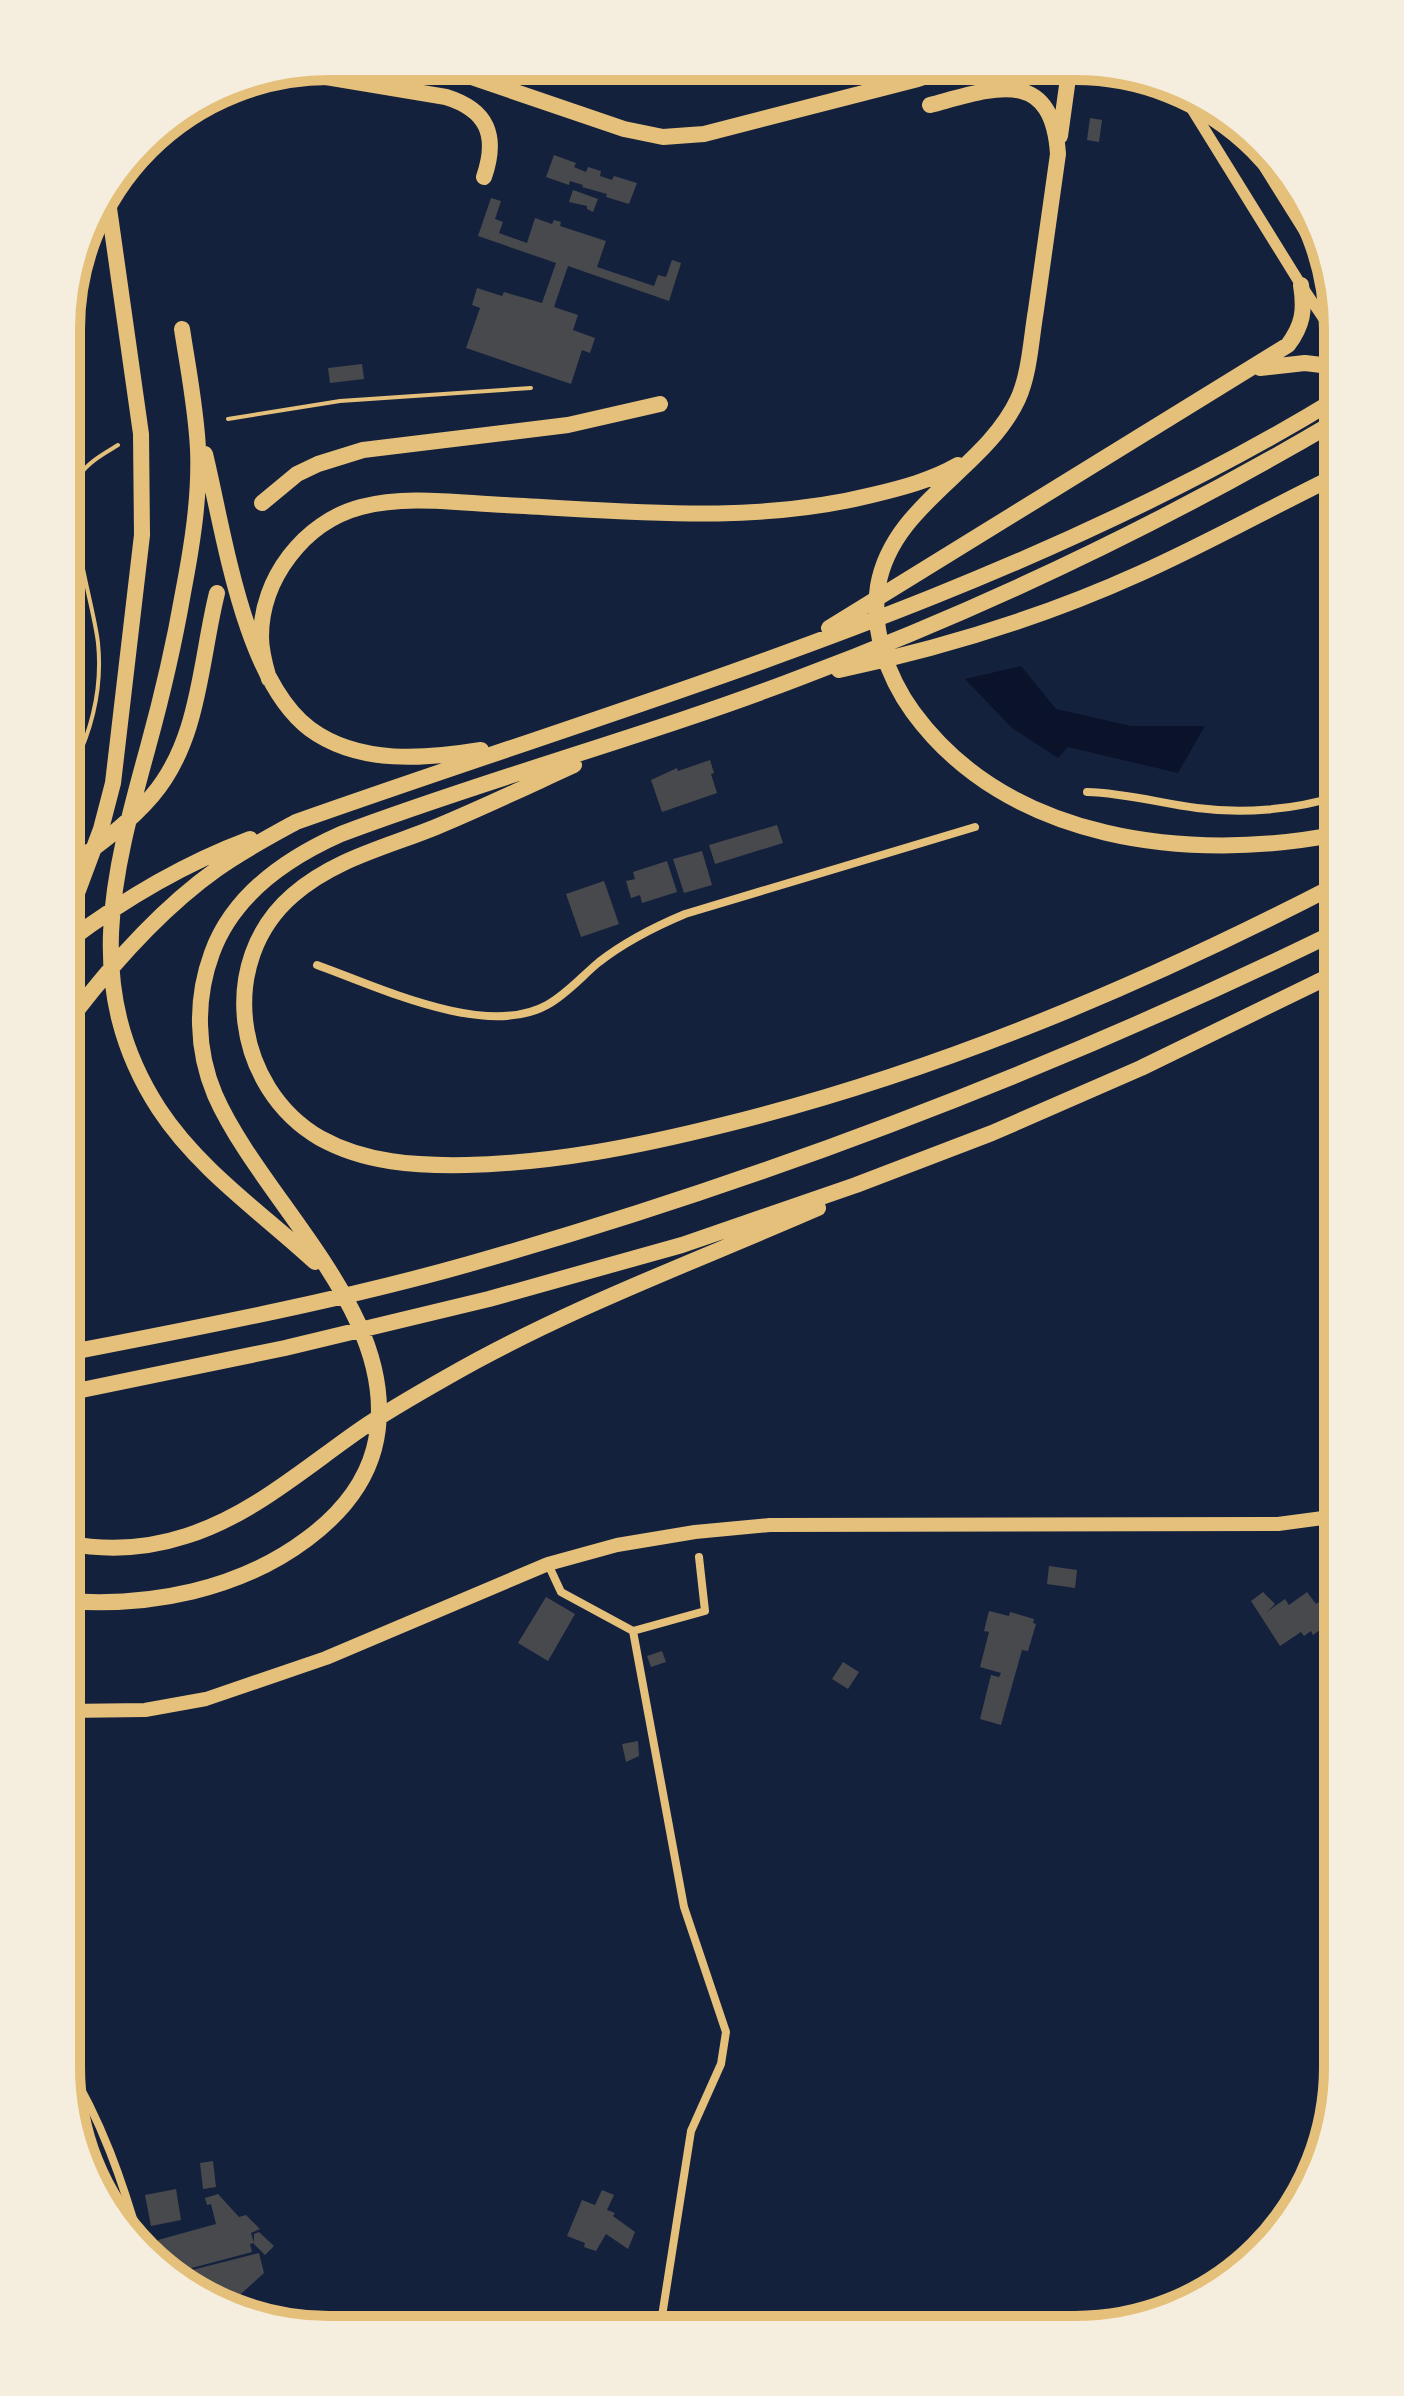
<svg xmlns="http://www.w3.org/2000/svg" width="1404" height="2396" font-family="Signika,sans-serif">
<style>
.water{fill:#0b132b}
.building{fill:#48494c}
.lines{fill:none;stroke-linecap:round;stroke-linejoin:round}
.service{stroke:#e5c07b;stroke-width:4}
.minor{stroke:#e5c07b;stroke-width:8}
.tertiary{stroke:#e5c07b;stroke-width:11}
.trunk{stroke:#e5c07b;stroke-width:14}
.motorway{stroke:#e5c07b;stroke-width:16}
.rim{fill:none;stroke:#e5c07b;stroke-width:10}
</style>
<rect width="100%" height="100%" fill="#14213d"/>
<path class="water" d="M1021,666l35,43 75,17h74l-27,47 -110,-26 -10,11 -46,-30 -47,-49z"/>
<path class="building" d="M1090,118l12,2 -3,22 -12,-2z
M554,155l22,8 -2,4 12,5 2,-5 13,4 -1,5 12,4 2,-4 23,7 -8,21 -23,-7 1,-3 -25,-7 1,-2 -13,-4 -1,4 -23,-8z
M573,190l25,9 -5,13 -6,-3v-3l-18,-4z
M491,198l10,3 -6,18 8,3 -4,11 28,10 8,-25 17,6 2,-4 7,2 -1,4 46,15 -9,26 57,19 4,-11 8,2 6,-17 9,3 -12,38 -101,-35 -14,41 24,8 -5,15 22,8 -5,15 -8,-3 -11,34 -105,-36 14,-40 -8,-3 5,-17 25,8 2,-4 38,11 14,-40 -78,-27z
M362,364l2,15 -34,4 -2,-15z
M710,760l4,13 -3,1 6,19 -55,19 -11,-32 26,-12 1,3z
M777,825l6,18 -68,21 -6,-19z
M702,851l10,34 -28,8 -11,-34z
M667,861l10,31 -35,11 -2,-8 -9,3 -5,-17 9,-2 -2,-7z
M604,881l15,43 -38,13 -15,-43z
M1338,1213v38l-4,2 -15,-31z
M1049,1566l28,4 -2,18 -28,-4z
M1263,1592l12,12 -8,8 18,-13 4,6 18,-13 9,12 12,-8 10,14v7l-25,18 -2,-4 -7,5 -3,-4 -21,14 -29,-45z
M546,1597l29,17 -27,47 -30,-18z
M989,1611l20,5 1,-4 24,7 -1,4 3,1 -8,27 -6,-1 -21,75 -21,-6 11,-44 8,2 2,-4 -21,-6 9,-35 -5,-1z
M662,1651l4,11 -15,5 -4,-11z
M843,1662l16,10 -11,17 -16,-10z
M638,1741l1,15 -13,6 -4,-18z
M213,2161l3,26 -13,2 -3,-26z
M176,2189l5,31 -30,6 -6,-31z
M602,2190l12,5 -7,15 8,3 -2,3 22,16 -7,17 -22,-15 -10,17 -12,-4 1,-4 -18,-7 15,-36 13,5z
M218,2194l21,23 7,-2 14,14 -9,4 3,10 -4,1 2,8 -79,21 -3,-9 -5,1 -7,-25 58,-16 -5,-20 -4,1 -2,-7z
M259,2232l15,14 -9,9 -11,-11v-10z
M259,2253l5,20 -32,29 -46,-19 -2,-11z"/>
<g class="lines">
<path class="service" d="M228,419l112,-18 191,-13
M68,777c23,-42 35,-85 30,-134 -4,-39 -37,-136 -18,-168 8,-13 25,-22 38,-30"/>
<path class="minor" d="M68,792l7,4
M1087,792c38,1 73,11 110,16 46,6 97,2 141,-12
M317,965c61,22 169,74 230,40 20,-11 35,-29 52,-43 27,-21 55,-35 86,-48l290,-87
M548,1564l13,28 72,39 72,-20 -6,-54
M633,1631l51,276 42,125 -5,32 -30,67 -31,198
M66,2063c35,56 57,119 75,183"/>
<path class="tertiary" d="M1187,101l114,184 37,55
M1260,160l68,109"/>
<path class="trunk" d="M1239,126l34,42
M66,1711l79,-1 61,-11 120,-41 222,-94 69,-19 78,-13 75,-7 508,-1 60,-8"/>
<path class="motorway" d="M442,67l182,62 39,8 41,-3 214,-55 27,-9
M296,72l150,25c42,13 52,39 38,80
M1001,86l18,-5 21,-11
M930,105c61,-16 122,-41 128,49 -7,52 -15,104 -22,156 -5,29 -6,62 -18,89 -33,71 -126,105 -140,187 -7,44 9,90 35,126 95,130 277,151 425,122
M1060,136l9,-65
M182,329c6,39 14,79 16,120 2,48 -6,97 -15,144 -9,52 -21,103 -35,154 -35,127 -67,242 11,362 40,61 103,104 156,153
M1260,368l45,-5 33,4
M205,454c19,78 39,226 105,275 49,36 116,30 171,21
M262,503l35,-29 21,-10 45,-14 205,-25 92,-21
M829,628l459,-283c15,-20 17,-35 13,-60
M839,670c104,-22 205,-53 302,-97 67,-30 131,-66 197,-98
M269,679c-4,-14 -8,-27 -8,-42 0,-58 43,-115 100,-130 46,-12 97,-4 144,-2 123,6 247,20 367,-10 30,-7 60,-15 86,-30
M574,765c-46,21 -92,43 -138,62 -49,20 -102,32 -143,68 -77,66 -59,193 27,243 45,25 96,28 147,27 87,-2 172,-19 256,-40 215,-53 418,-139 615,-241
M67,868c30,-22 61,-44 85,-72 48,-56 48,-135 65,-203
M67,920l34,-91 12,-46 29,-248 -1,-101 -34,-240
M67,942c57,-43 116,-78 183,-103
M67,1023c41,-54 95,-115 150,-154 25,-18 52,-32 79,-47 353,-125 720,-227 1042,-424
M67,1353c134,-26 271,-52 402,-89 299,-85 590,-197 869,-333
M67,1393l218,-45 204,-49 193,-54 174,-60 136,-52 149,-65 197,-96
M67,1543c40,8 79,6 119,-7 65,-20 120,-69 175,-107 28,-19 58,-36 88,-53 117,-67 245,-114 369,-168
M67,1601c83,6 172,-11 240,-62 31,-23 57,-53 67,-90 34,-129 -111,-245 -159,-354 -19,-45 -20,-96 -3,-142 21,-58 75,-95 129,-119 151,-57 307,-98 458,-156 186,-70 368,-157 539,-258"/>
</g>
<path d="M0 0H1404V2396H0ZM329 80H1075A249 249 0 0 1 1324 329V2067A249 249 0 0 1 1075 2316H329A249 249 0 0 1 80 2067V329A249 249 0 0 1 329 80Z" fill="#f5edde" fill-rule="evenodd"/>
<path class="rim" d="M329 80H1075A249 249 0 0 1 1324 329V2067A249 249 0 0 1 1075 2316H329A249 249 0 0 1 80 2067V329A249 249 0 0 1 329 80Z"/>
</svg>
